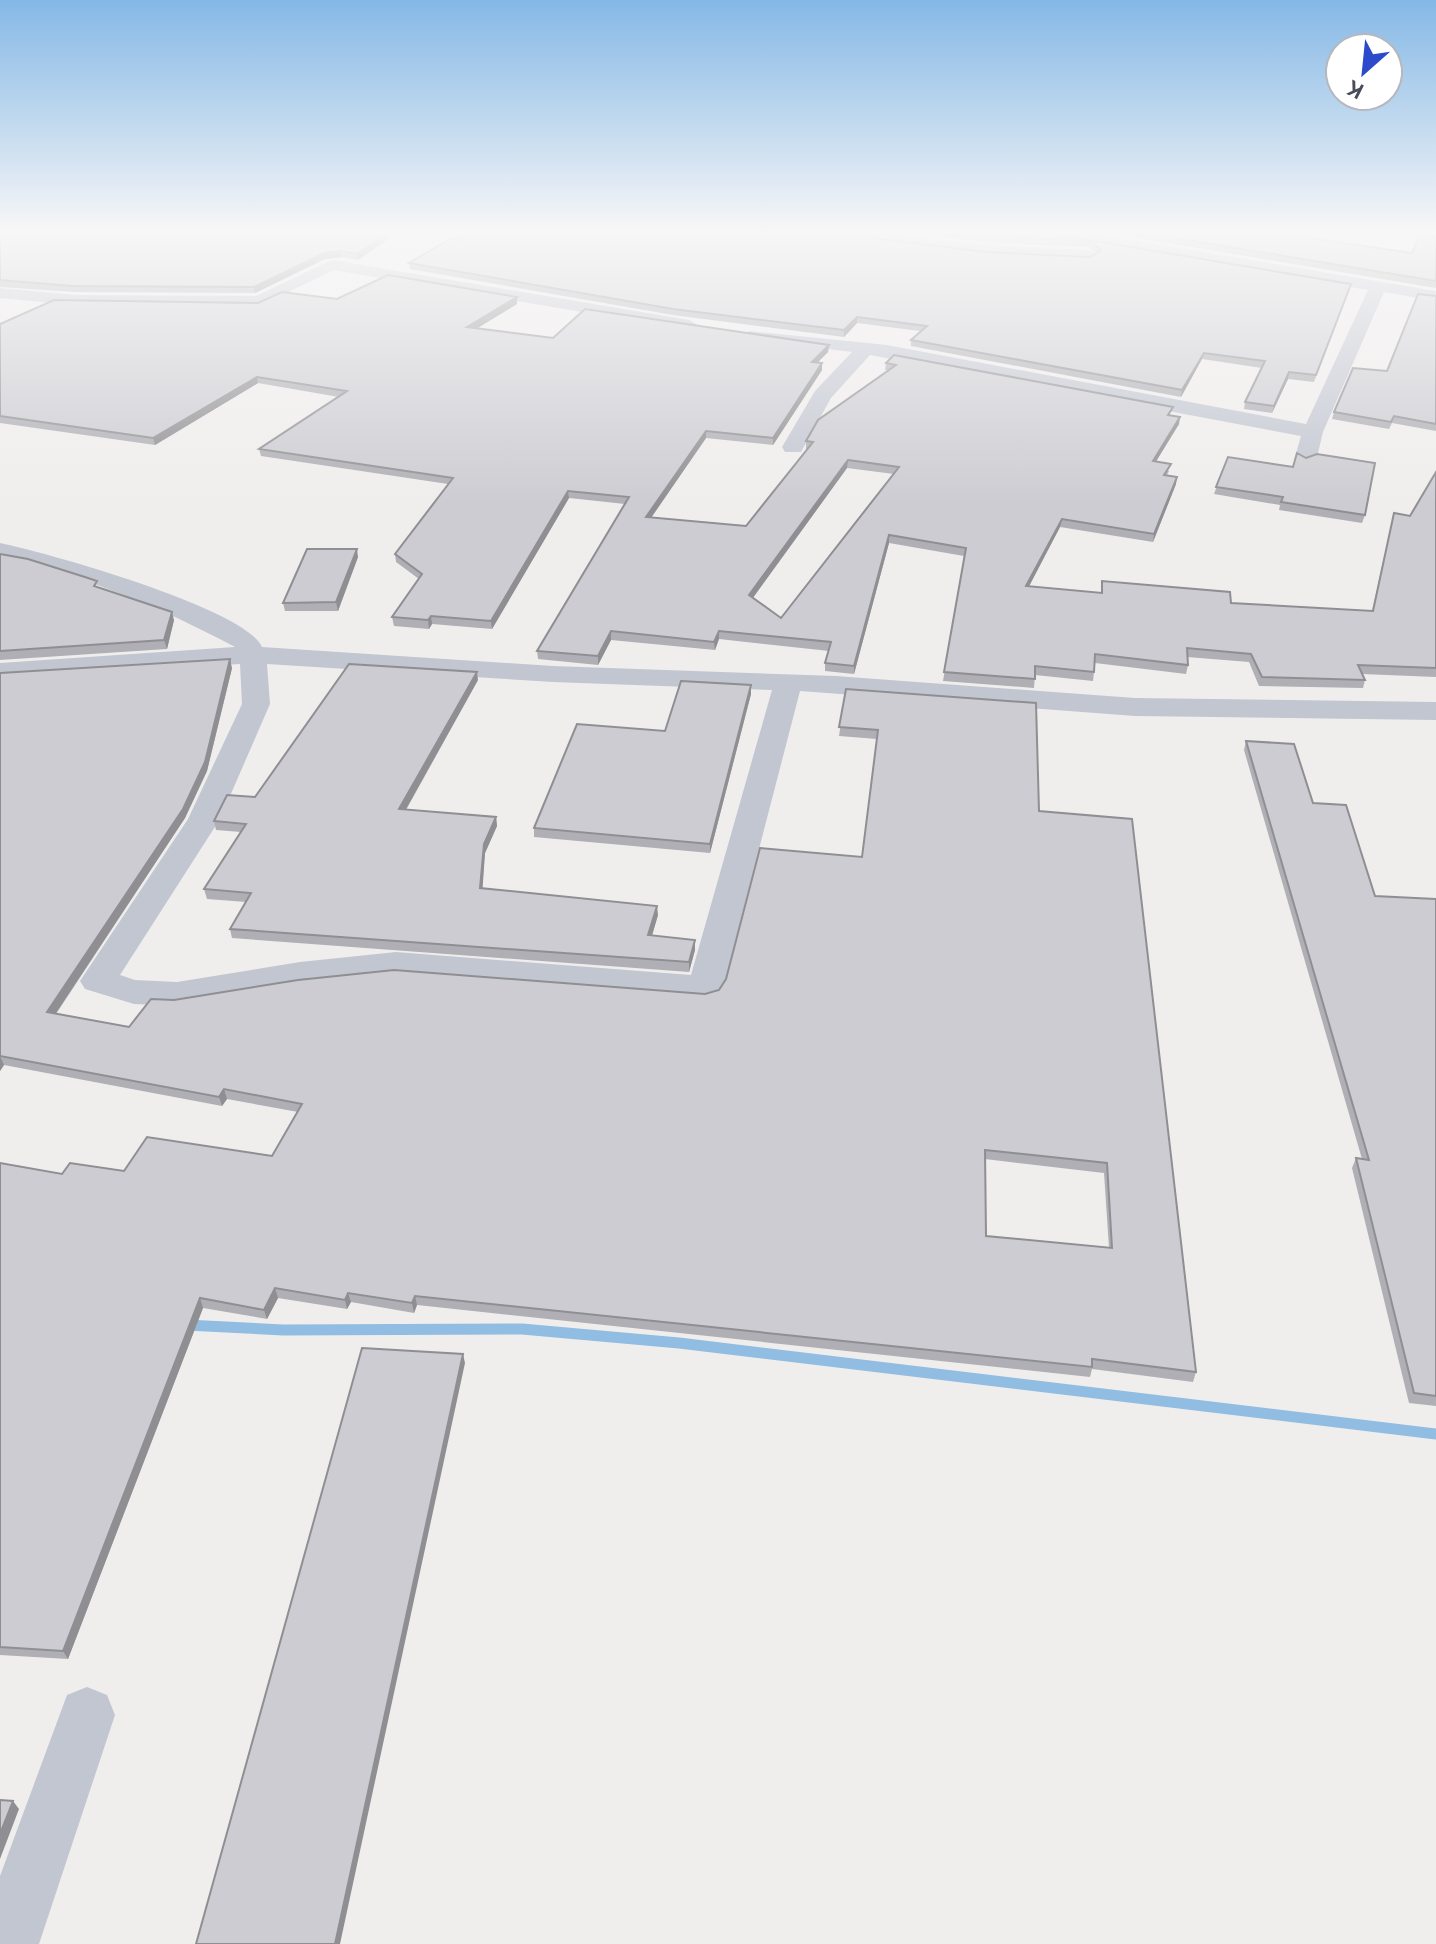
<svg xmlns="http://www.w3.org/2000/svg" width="1436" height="1944" font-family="Overpass,sans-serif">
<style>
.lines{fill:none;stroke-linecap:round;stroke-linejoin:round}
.stream{stroke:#91bde2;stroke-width:11}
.minor{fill:#c2c6d1;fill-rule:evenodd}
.wall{fill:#afafb5;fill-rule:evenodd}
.shaded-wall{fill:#8f8f93}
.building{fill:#ccccd2;stroke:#8f8f93;stroke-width:2;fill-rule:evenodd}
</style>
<rect width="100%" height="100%" fill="#f0eeed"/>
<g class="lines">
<path class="stream" d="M186,1325l97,5 239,-1 157,14 757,91"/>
<path class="minor" d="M457,233h20l-19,11 -8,-5z
M839,233h48l99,12 103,5 8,5 -8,5 -103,-5 -139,-17z
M1051,233h38l347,58v10l-52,-9 -61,140 -6,25 -11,6 -11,-6 6,-21 -431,-81 -39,43 -30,54h-16l-3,-5 33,-56 37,-39 -97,-12 -6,-1 -3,-4 3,-4 138,14 419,79 62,-134 -309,-52z
M332,260l357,60 9,5 -9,5 -355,-60 -75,36 -184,-1 -75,-7v-10l75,7 181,1z
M0,543c45,9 247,66 262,104l291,19 283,10 299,22 301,4v18l-301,-4 -335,-25 -77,297 -5,9 -13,3 -309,-24 -96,10 -123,20 -43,-2 -49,-15 -5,-8 108,-162 54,-115 -2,-40 -240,15v-16l235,-16c-75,-40 -152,-72 -235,-90zM267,664l286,18 219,8 -81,285 -295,-23 -96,10 -123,20 -42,-2 -15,-5 100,-156 50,-115z
M87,1687l20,8 8,20 -76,229h-39v-68l67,-181z"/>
</g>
<path class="wall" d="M0,233h397l-39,27 -16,-3 -17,2 -70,34 -180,-1 -75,-5z
M914,233h142l3,2 292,49 -37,98 -26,-3 -16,34 -28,-4 1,-7 17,-34 -60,-9 -21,38 -270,-51v-6l9,-9 -63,-8 -13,14 -171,-22 -263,-46 -1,-6 50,-22 388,-6 139,17 104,5 6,-4 -7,-6 -103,-5z
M1109,233h207l-8,5 104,15 24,-16v51z
M1436,296v135l-44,-8 -3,6 -57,-10 2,-7 53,-41z
M517,297v7l-40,24 76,10 276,7 -1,7 -10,10 4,8 -49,75 -67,-7 -55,80 95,8 61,-77h-1v-8l83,-71h-4l1,-7 285,52 8,9 -23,37 13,10 -2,4 9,9 -23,58 -93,-15 -31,59 72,7 1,-12 129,22 141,8 22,-98 16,3 26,-44v205l-74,-3 3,6 -2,8 -104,-2 -10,-24 -62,-5 1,8 -2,9 -91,-11 -2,18 -58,-6 -1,13 -91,-7 21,-125 -75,-13 -35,131 -29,-3v-8l4,-12 -110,-12 -4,11 -104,-10 -13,25 -60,-6 -1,-8 88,-147 -56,-6 -77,131 -60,-5 -3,5 -35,-3 -2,-9 27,-38 -23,-17 -1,-8 53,-70 -187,-28 -2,-7 80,-52 -81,-14 -103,62 -155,-22v-99l258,-21 79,-4zM847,468l47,6 -113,144 -28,-20z
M1228,457l137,58 -3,8 -83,-13 1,-5 -66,-11z
M0,554l99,34 75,32 -7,29 -167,11z
M358,557l-20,54h-53l-2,-8z
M232,668l-25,103 -22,47 -129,196 73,13 45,-27 531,-6 14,-4 143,-133 15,-118 -38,-3 7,-47 193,122 157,561 -3,10 -101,-13 -2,8 -673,-72 -3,8 -63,-11 -4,7 -69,-11 -11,21 -64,-11 -135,351 -68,-4v-492l62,11 62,-3 148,-15 26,-44 -71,-13 -5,7 -218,-41 -4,6v-398zM985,1159l119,14 5,75 -123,-12z
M478,680l-72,130 90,7 1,9 -12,27 -3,35 176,27 -6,21 43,14 -6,22 -457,-34 -2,-9 16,-27 -39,-3 -3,-10 37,-57 -25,-2 -2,-9 41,-24z
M751,685v9l-41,159 -176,-16v-9l131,-97z
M1246,741l67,62 62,93 61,3v507l-27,-3 -57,-235 4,-10 6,1 -118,-409z"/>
<path class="shaded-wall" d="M388,233h9l-39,27 -1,-6z
M1308,233h8l-16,10 1,-6z
M341,251l1,6 -17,2 -70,34 -1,-6 70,-34z
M517,297v7l-49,30 -1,-7z
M857,317v6l-13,14v-7z
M829,345l-1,7 -17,17 1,-7z
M1204,353l-2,6 -21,38 1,-7z
M822,363v7l-49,75v-7z
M1289,372l-1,7 -16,34 2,-7z
M257,377l1,6 -103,62 -2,-7z
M1180,417l-1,7 -27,44 1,-7z
M706,431v7l-60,87v-8z
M848,460l-1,8 -98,135v-8z
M1177,477l-1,7 -23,58 1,-8z
M568,491l1,7 -77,131 -1,-8z
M1062,519l-2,8 -35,67 1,-8z
M889,535v8l-35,131v-8z
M357,549l1,8 -20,54 -2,-9z
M172,612l2,8 -7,29 -3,-9z
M431,616l1,8 -3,5 -1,-9z
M611,631v9l-13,25v-9z
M719,631v8l-4,11 -1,-8z
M230,659l2,9 -25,103 -22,47 -135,204 -3,-10z
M477,672l1,8 -77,138 -2,-9z
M751,685v9l-41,159v-9z
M496,817l1,9 -12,27 -3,44 -2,-9 4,-44z
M657,906l1,9 -9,30 -1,-10z
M695,940v10l-6,22v-10z
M0,1056l4,9 -4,6z
M224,1089l3,10 -5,7 -3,-9z
M275,1288l3,10 -11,21 -3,-9z
M348,1293l3,9 -4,7 -2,-9z
M415,1296l2,9 -3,8 -2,-10z
M200,1298l3,10 -135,351 -5,-8z
M463,1354l2,9 -125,581h-5z
M13,1801l6,8 -19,50v-25z"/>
<path class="building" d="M0,233h388l-31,21 -16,-3 -17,2 -70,34 -181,-1 -73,-6z
M472,233h372l3,2 139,17 104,5 11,-7 -11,-9 -103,-5 -24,-3h93l3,2 292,49 -35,91 -27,-3 -15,34 -29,-4 20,-41 -61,-8 -22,37 -271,-50 16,-14 -70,-9 -13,13 -171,-21 -264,-46 43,-25 7,3z
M1145,233h163l-7,4 111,16 8,-18 16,2v44z
M388,275l129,22 -50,30 86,11 32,-29 244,36 -17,17 10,1 -49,75 -67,-7 -60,86 100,9 67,-84 -7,-1 12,-21 78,-55 -10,-2 8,-8 279,52 -5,8 12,2 -27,44 18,3 -7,11 13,2 -23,57 -92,-15 -36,67 76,7v-12l128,11 1,11 142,8 21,-98 16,3 26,-44v196l-78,-3 7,15 -103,-3 -11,-23 -64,-6 1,17 -93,-11 -1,18 -59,-6v13l-91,-7 22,-124 -77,-13 -35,131 -29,-3 6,-21 -112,-11 -5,11 -103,-11 -13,25 -61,-5 92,-154 -61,-6 -77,130 -60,-5 -3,4 -36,-3 30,-43 -27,-20 58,-76 -194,-29 88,-58 -90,-14 -104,61 -153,-22v-92l54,-24 204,3 24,-11 55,7zM848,460l51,7 -118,151 -32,-23z
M1418,294l18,2v128l-42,-8 -3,6 -57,-10 19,-44 34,3z
M1297,453l9,5 11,-4 58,9 -10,52 -84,-13 2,-5 -67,-10 12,-30 65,10z
M307,549h50l-21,53 -53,1z
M0,554l28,5 60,19 9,3 -3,5 78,26 -8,28 -164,11z
M230,659l-25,103 -22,47 -136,203 82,15 22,-28 23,1 124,-20 96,-10 311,24 14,-4 7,-11 34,-131 102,9 16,-127 -39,-3 7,-38 190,14 3,108 93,8 64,553 -104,-13v8l-677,-71 -3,7 -64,-10 -3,7 -70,-12 -11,22 -64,-12 -137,353 -63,-4v-484l62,11 8,-11 54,8 23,-34 125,19 30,-52 -78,-15 -5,8 -219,-41v-383zM985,1150l122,13 5,85 -126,-12z
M349,664l128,8 -78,137 97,8 -12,27 -4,44 177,18 -9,29 47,5 -6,22 -459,-33 21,-36 -47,-4 42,-65 -32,-3 13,-26 28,2z
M681,681l70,4 -41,159 -176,-16 43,-104 88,7z
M1246,741l48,3 19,59 33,2 29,91 61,3v497l-22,-3 -58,-235 13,2z
M362,1348l101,6 -128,590h-139z
M0,1800l13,1 -13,33z"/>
<linearGradient id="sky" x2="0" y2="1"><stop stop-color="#85b8e6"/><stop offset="0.46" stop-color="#f8f7f7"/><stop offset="1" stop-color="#f8f7f7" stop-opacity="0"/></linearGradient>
<rect width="1436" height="505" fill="url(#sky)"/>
<g transform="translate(1364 72) rotate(207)"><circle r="38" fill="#ffffff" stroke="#b6b7bd" stroke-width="2"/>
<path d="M0-6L14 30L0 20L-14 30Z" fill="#2b4acc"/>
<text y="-12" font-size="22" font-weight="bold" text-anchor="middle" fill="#484c59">K</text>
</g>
</svg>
